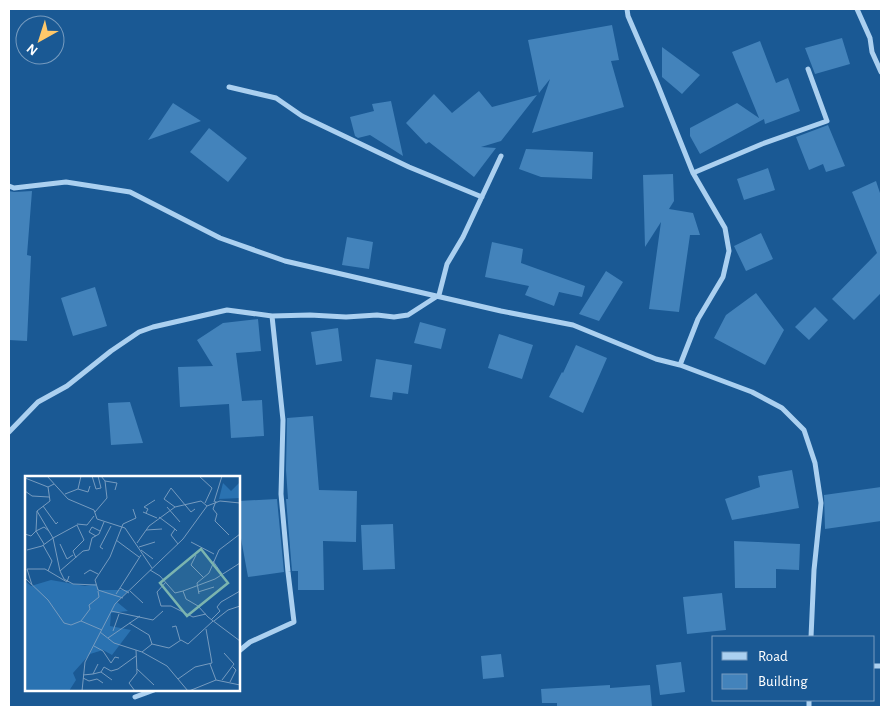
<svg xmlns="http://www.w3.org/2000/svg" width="890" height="716" font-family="'Alegreya Sans',sans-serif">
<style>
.building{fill:#4383bb}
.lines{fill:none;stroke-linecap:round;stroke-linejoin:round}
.street{stroke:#abd0f0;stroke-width:5}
.inset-road{fill:none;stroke:#769bbf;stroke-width:1}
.view{fill:#7bb4af;fill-opacity:0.15;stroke:#7bb4af;stroke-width:2.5}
.inset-edge{fill:none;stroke:#fff;stroke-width:2.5}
</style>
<rect width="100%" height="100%" fill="#1a5994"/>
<path class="building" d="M612,25l7,35 -8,1 13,46 -92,26 18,-54 -11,14 -11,-53z
M842,38l8,26 -35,10 -10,-26z
M760,41l16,42 12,-5 12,33 -35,13 -1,-5 -64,35 -10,-18v-8l47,-25 22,15 -27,-66z
M662,47l38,28 -18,19 -20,-17z
M479,91l13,16 45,-12 -36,46 -20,6 15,1 -22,29 -45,-35 -3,2 -20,-21 28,-29 18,19z
M391,101l12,55 -33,-21 -12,3 -3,-2 -5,-19 24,-6 -2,-7z
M173,103l28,18 -53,19z
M828,125l17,41 -19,6 -3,-8 -14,6 -13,-33z
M209,128l38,30 -19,24 -38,-30z
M526,149l67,3 -1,27 -51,-2 -22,-8z
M768,168l7,22 -31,10 -7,-21z
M673,174l1,27 -5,8 24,4 7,22h-10l-11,77 -30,-3 12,-87 -16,25 -1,-37 -1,-35z
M876,181l5,15v97l-27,27 -22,-21 45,-46 -25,-61z
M9,191l5,1 18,-1 -5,64 4,1 -4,85 -18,-1z
M761,233l12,26 -27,12 -12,-25z
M347,237l26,5 -4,27 -27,-4z
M492,242l31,7 -2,14 64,23 -3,11 -23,-5 -5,14 -29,-11 4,-9 -44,-9z
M606,271l17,11 -24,39 -20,-7z
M95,287l12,39 -34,10 -12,-38z
M756,293l28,37 -19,35 -51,-27 12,-23z
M815,307l13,13 -19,20 -14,-13z
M258,319l3,32 -25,2 6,48 20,-1 2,36 -33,2 -2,-34 -49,3 -2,-40 35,-1 -16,-26 26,-17z
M420,322l26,7 -5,20 -27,-6z
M338,328l4,33 -26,4 -5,-33z
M499,334l34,11 -11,34 -34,-11z
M576,345l31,13 -24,55 -34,-16 13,-25 1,1z
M376,359l36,6 -4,29 -15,-2 -1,8 -22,-3z
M130,402l13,41 -32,2 -3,-42z
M313,416l6,74 38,1 -1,51 -33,-1 1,49h-26v-19h-6l-6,-72h2l-2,-29 1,-52z
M792,470l7,38 -67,12 -7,-21 35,-12 -2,-11z
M881,487v34l-56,8 -1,-34z
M277,499l7,73 -36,5 -8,-44 -1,-32z
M393,524l2,45 -32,1 -2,-45z
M734,541l66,3 -1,26 -23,-1v19h-41z
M722,593l4,37 -39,4 -4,-37z
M501,654l3,23 -21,2 -2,-23z
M681,662l4,30 -25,3 -4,-30z
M610,685v3l40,-3 2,22h-95v-4h-15l-1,-14z"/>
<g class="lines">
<path class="street" d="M627,9l1,7 29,67 36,90 32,55 4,23 -6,26 -25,42 -18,46 72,27 30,16 22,22 11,33 6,40 -7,67 -3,67
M857,9l13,29 2,14 9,20
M229,87l47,11 26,18 107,51 73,30
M693,173l69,-29 65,-23 -19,-52
M9,186l5,2 52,-6 64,10 90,46 65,23 216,50 72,14 83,34 24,6
M9,432l29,-30 29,-16 44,-35 28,-19 14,-5 74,-17 45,6 38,-1 36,2 31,-2 17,2 14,-2 31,-20 8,-31 16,-27 38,-81
M239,651l11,-9 44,-20 -6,-50 -7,-78 2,-74 -11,-104
M874,666h7
M135,697l19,-7
M809,707v-7"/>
</g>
<g transform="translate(25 476)">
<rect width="215" height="215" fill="#1a5994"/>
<path d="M215,6v16l-21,1 4,-16 8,8zM26,104l34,6 11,-2 3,6h30l-12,12 11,9 -17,2 -1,13 21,4 -19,25 -9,-5 -13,4 -17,19 3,7 -7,11h-44v-110l6,5z" fill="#2a72b1"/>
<path class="inset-road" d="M22,0l21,23 26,11 3,9 28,9 27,40M67,0l4,13 5,-1 -3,-12M174,0l13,12 -7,15M0,2l23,9M80,5l12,2 -2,7M53,13l10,3 2,-6M0,15l7,5 17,1M40,18l13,-5 3,-13M191,25l-3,8 4,5 -2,7 14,14M189,26l8,-26M18,30l13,18 2,-2M142,31l13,15M150,31l-11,-8 7,-11 20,24 4,-3M12,35l16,27 24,-13 7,15 -11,11 3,7M70,36l12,-14 -2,-17 -4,-5M118,36l14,6M121,37l2,-4 -4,-2 11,-7M134,41l16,12M52,48l10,1 7,-9M121,54l16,-1M152,55l-2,-2 -4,6 7,9M0,58l6,2 5,-5 1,-20 13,-10 -2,-14 6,-3M71,60l-7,-4 3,-5 8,4M91,64l23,17M166,66l23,12M112,67l12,-17 26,-19 26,-6 6,5M19,68l-8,-13 8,-4 5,4M35,68l7,15 6,-4M18,69l9,16 -4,10M114,71l16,-5M78,73l-3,-2 11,-21M2,74l15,-4 11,-8 7,33 4,8 9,5 23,1M116,74l12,9M171,79l-5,10 13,13M188,85l9,13M125,94l10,6 15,17 8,-2 3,8 12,7 10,11 32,24M35,95l23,-20 6,-1 3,-12 7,-4 5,-12M59,98l6,-4 8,4M0,102l23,22 16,23 7,2 10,-4 21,9M141,106l-9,10 4,14h10l22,11 13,-3M7,109l-5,-16h18l22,13 2,-6M95,112l21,-33M105,115l13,12M158,115l32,-12 25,-16M173,116l16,-5M91,118l4,-6 9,5M174,118l-2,-11 12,-10 10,-23 21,-16M98,122l-25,-8 -3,-10 15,-23 13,-33 13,-6 -3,-9M86,135l42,9 10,-9M186,144l9,-9 -3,-4 4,-5 19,-11M56,145l9,-12 -1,-4 10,-8 -1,-6M189,145l14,-11 12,-4M104,147l20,12 3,9M147,151l4,-1 4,14M88,155l6,-17M75,156l14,11 28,9 10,-8 17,4 12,-8 7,4 25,-23M83,162l32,-22M69,170l9,5 8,12 4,-6 4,1M117,176l25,14 21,25M185,188l6,16M112,193l17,16M76,196l3,-5 7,4 7,-2 18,-13M68,198l8,-2 11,8M58,199l10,-1 5,-10M58,202l6,3 8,-2 6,4M153,203l17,-12 17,-4 -6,-34M197,204l12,-16 -10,-11M205,206l6,-12 -3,-3M57,215l3,-29 30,-58 68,-65 24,-33 13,-5 20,2M110,215l-6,-8 8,-10 -1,-23M164,215l27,-11 24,5"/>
<path class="view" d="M176,73l27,34 -41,33 -27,-33z"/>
<rect width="215" height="215" class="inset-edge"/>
</g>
<rect width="890" height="716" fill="none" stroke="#ffffff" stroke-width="20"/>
<rect x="712" y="636" width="162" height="65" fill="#1a5994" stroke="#769bbf"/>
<rect x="722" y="652" width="25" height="8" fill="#abd0f0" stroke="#769bbf"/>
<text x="758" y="661" font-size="15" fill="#ffffff">Road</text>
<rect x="722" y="674" width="25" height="15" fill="#4383bb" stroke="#769bbf"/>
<text x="758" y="686" font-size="15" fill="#ffffff">Building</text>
<g transform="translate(40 40) rotate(219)"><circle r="24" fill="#1a5994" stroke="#769bbf"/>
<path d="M0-4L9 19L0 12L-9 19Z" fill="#ffc86a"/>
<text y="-8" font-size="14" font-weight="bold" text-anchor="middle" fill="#ffffff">N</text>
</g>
</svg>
